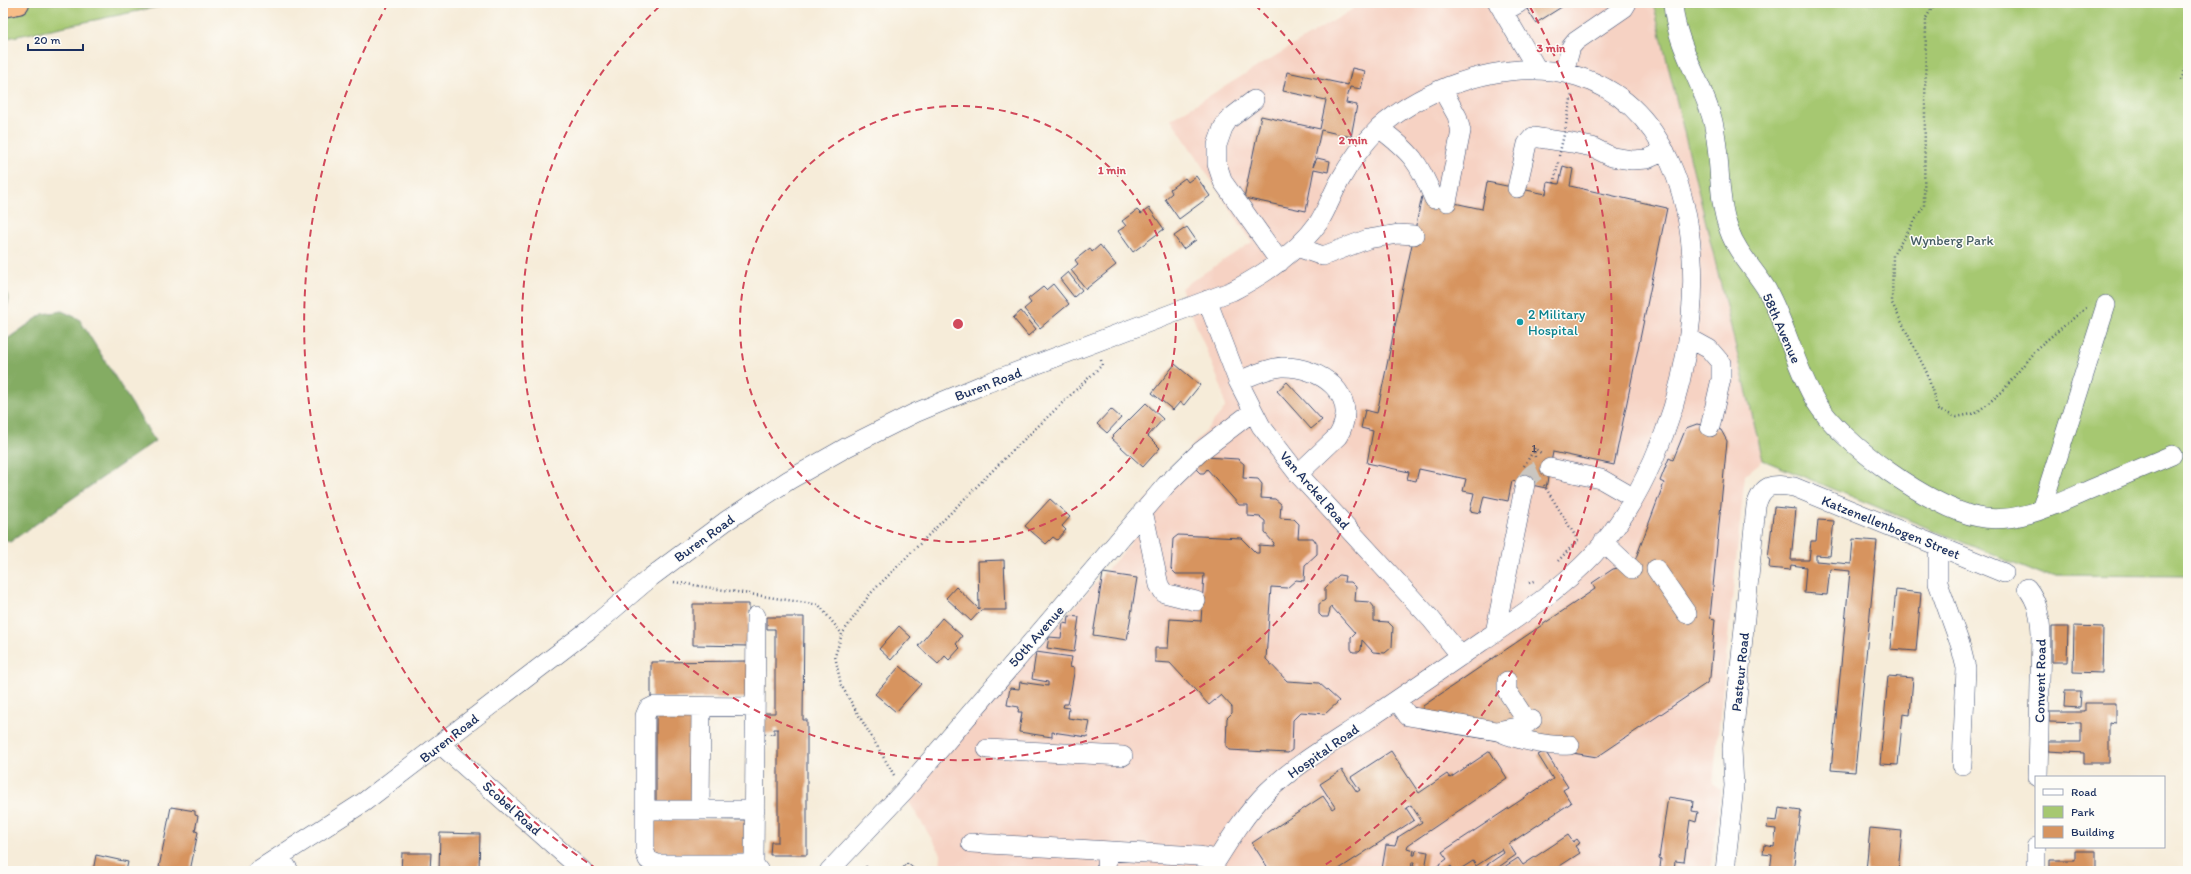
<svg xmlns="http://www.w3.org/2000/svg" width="2191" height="874" font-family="Itim,sans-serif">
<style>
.built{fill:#f6d2c3}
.green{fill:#a6c871;stroke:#607c68}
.forest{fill:#84ac63;stroke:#506e60}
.building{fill:#d7945f}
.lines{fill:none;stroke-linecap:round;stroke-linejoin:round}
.minor-tunnel{stroke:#cac6c0;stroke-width:19;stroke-dasharray:19 10;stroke-linecap:butt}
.minor-casing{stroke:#3c4b70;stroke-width:20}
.highway-casing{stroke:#3c4b70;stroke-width:24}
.path{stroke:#3c4b70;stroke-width:2.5;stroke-dasharray:1 3;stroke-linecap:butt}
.minor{stroke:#fff;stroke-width:19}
.highway{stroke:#f7bd88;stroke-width:22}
.path-bridge{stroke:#3c4b70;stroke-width:2.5;stroke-dasharray:1 3;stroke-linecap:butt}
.ring{fill:none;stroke:#d1495b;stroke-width:2;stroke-dasharray:7 5}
.culture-dot{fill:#0f9aa8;stroke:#fdfcf7;stroke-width:1.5}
.labels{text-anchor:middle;stroke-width:3;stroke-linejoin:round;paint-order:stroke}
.number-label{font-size:12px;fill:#4a485e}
.park-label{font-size:14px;fill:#455d64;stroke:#fdfcf7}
.culture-label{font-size:14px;fill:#0d838f;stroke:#fdfcf7;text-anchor:start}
.street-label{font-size:14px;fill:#1b2f5e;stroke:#fdfcf7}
.centre{fill:#d1495b;stroke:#fdfcf7;stroke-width:2}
.ring-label{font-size:12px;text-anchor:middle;font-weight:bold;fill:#d1495b;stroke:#fdfcf7;stroke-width:3;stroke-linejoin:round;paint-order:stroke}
</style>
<rect width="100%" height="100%" fill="#fdfcf7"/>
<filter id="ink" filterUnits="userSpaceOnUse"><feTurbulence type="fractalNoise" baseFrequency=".025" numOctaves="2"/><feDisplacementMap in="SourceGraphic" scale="8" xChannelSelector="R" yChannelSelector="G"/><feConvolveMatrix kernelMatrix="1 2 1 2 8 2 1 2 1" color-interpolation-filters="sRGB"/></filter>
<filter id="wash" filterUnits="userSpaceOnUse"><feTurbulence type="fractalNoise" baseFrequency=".012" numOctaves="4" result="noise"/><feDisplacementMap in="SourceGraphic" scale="16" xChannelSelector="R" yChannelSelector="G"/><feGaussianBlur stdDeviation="0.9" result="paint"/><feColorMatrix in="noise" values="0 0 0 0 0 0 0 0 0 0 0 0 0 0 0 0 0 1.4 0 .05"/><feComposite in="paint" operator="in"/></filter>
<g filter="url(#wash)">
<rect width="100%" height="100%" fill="#f6ecd9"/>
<path class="built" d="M1363,3h290l110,457 -18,15 -32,308 8,7 -11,81h-770l1,-17 -35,-57 225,-254 -12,-12 106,-123 -3,-19 -41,-101 71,-46 -81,-123z"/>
<path class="green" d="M3,3h174l-174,36z
M1653,3h535v573l-146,-1 -279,-115z"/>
<path class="forest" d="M3,286l6,13 -3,13 -3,2z
M62,311l17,8 76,122 -145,101 -7,-3v-197l40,-28z"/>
<g id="blocks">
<path class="building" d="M1537,3h31l-32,20 -9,-14z
M1352,68l13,3 -4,18 -11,-2 -4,16 11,2 -6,32 -30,-7 -8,37 4,-9 13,3 -2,11 -14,-3 -8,42 -62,-13 17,-82 59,13 6,-29 -43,-9 4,-19 61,13z
M1563,166l10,3 -3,17 97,22 -53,257 -61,-13 -7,36 -34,-7 -4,20 -24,-5 -4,17 -10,-2 4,-18 -11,-2 3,-12 -47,-10 -3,12 -9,-2 2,-7 -42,-9 6,-32 -12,-3 4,-18 12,3 45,-217 60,13 5,-27 59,12 2,-12 11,2z
M1196,176l14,20 -31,23 -14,-20 7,-6 -2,-4 15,-11 3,4z
M1149,208l15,21 -31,23 -15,-21 8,-5 -4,-5 15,-11 4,4z
M1187,227l9,13 -13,9 -9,-13z
M1100,245l16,20 -30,24 -15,-19 7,-6 -3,-4 15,-12 2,4z
M1068,272l14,18 -8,7 -14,-18z
M1053,284l16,20 -29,24 -16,-19 7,-6 -3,-4 15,-12 3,3z
M1021,311l15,18 -8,7 -15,-18z
M1175,364l25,21 -16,20 -4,-3 -7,8 -21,-17z
M1287,382l35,38 -11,9 -34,-38z
M1146,403l17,16 -15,17 12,12 -17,19 -32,-29z
M1111,409l10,9 -14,15 -10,-9z
M1697,424l24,6 6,11 -17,177 5,1 -5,58 -3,6 -110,74 -177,-29 3,-22 172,-117 -3,-6 21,-14 5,-1 13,3 33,-88 -4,-2 9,-23 4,2 13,-32z
M1205,457l33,2 6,5 -1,14 15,1 4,5 -1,14 14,1 6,5 -1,14 14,1 5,5 -1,14h15l4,6v10l-12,11 -1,16 -8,-1 -9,8 -16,-1 -5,72 21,22 32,2 20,18 -14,13 -24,-2 -8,8 -1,30 -4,3 -59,-3 -3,-4 1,-28 5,-5v-6l-11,-12 -12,10 -39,-42 -15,-1v-14h13l2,-29 31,2 3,-47h-28l-5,-5 2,-30 5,-4 63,3 15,15h3v-8l14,1 1,-3 -9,-10v-12l-5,-4 -12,-1v-11h-9l-32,-36 -3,4h-4l-4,-4v-4z
M1050,499l20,18 -8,9 4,4 -9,10 -4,-3 -7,7 -21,-18z
M1774,507l22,2 -5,51h18l2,-19h5l2,-21 16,1 -4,35 -14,-1v6l35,3 2,-25 24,2 -22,231 -24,-2 19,-199 -20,-2 -3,26 -23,-2 2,-26 -15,-2 -1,5 -21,-2 1,-9h-2z
M1004,560l2,50h-25l-10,11 -25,-23 10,-11 23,22 -1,-48z
M1103,573l34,5 -10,62 -34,-5z
M1339,575l6,1 -1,6h7l5,5 -1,14 15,1 4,5v14l14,1 5,5 -1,20 -7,6 -12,-1 -11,-12 -1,10 -2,2h-6l-2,-3v-12l4,-4 -24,-27 -3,11h-6l-3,-3v-10l6,-4v-12z
M1896,590l25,3 -5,58 -26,-2z
M693,604h56v42l-56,-1z
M1069,616l10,1 -5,35 -27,-4 2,-11 12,1 2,-15 5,1z
M767,617h37l-1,103h4v135h-37l1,-13h7v-113h-4v5l-12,-1v-20h13v-84h-8z
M942,618l20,18 -6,8 4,4 -11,12 -4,-4 -7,8 -20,-18z
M899,626l12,11 -20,23 -12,-11z
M2074,626l29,1 -1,46 -29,-1z
M2052,627h16l-1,35h-15z
M1036,652l36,5 -2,10 4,1v5l-4,23 -2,8h-4l-1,3 6,1 -1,10 22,3 -3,16 -35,-5v5l-33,-5 3,-20h-4l1,-5 -12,-2 3,-17 9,1 1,-7 28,4v-4l-16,-3z
M749,661v37h-98v-36z
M900,666l21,18 -25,28 -21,-18z
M1888,676l25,2 -3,37 -7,-1 -5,51 -18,-1z
M2065,691h16l-1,17 -16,-1z
M2085,703h31v20l-7,-1v41h-25v-10l-36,-2v-9h33v-19l-32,-1v-10h36z
M656,715h37l-1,88h-36z
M1391,751l28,42 28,-19 3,4 40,-27 17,27 -99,67 -1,3 7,2 -1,5h2l1,-5 12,2 -3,17 -12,-2 1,-5h-2l-1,9 -29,-2 4,-24 9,1 3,-9 24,-15 -11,-17 -5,3 8,12 -78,51h-66l-18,-28 71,-47 9,13 3,-2 -15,-23 22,-14 15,22 3,-2 -9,-13z
M1545,751l23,36 -5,3 8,13 -62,41 7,11 -23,16h-15l26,-18 -2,-4 -26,17 -3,-5 -16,10h-3l-3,-5 -4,3 1,2h-9l-3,-4 11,-8 -5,-7 111,-73 -15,-24z
M1668,797l25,4 -1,10 6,1 -2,10 -6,-2 -6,42 -9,-1 -1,10 -14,-3 1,-9 -2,-1z
M171,807l24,4v4l3,1 -3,15 3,1 -8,39 -31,-4z
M1779,808l22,3 -8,60h-23l2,-16 -9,-1 1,-9 10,2 2,-18 -9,-1 1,-8 9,1z
M651,819l98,1v36l-98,-1z
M1870,828l32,3 -4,40h-32z
M440,833l40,1 -1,37h-40z
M1568,835l5,7 4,-3 3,4 -5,3 5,7 -28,18h-45l-3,-4 14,-9 5,7z
M2075,851h21v20l-46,-1v-10h25z
M402,853h29l-1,18h-29z
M96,855l32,7 -2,9h-33z
M907,863l10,8h-17z
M866,866l6,5h-11z
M1184,868l9,2v1h-10z"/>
</g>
</g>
<g filter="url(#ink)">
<use href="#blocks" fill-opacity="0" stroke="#3c4b70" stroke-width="1"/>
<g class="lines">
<path class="minor-tunnel" d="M1525,484c5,-11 13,-16 25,-16"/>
<defs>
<path id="minor" d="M1498,3l39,66
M1673,3c2,40 28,77 39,115 10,36 4,77 17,112 8,23 26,40 38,60 20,36 28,77 49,112 25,41 115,106 162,115 40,8 80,-14 116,-29 26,-11 52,-22 78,-33
M1503,12l16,-9
M1564,72l7,-25 5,-6 48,-33 3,-5
M1442,89l15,27 4,15 -14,71
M1254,100l-26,20 -5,8 -6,17v19l6,18 57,80
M1379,128c32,24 40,34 55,71
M1517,188l10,-44 6,-7 39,6 20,4 20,10 20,3 15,-1 18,-8
M1297,247l26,9 45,-17 30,-5 16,1
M1207,300l31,81 23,45 37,48 133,145 30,37
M1689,338l20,11 12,14v16l-11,48
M1238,381c14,-5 29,-13 44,-14 38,-1 80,28 56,69l-40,38
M1550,468l51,11 33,19
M2041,510l65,-205
M1143,511l16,74 5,8 32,8
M1603,542l29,27
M1938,546v37l22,61 6,24 -4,97
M1656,569l31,45
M2027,588c11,14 13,28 14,46l-3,143
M756,616l-2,248 5,7
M1495,633l30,-149
M1507,681v10l21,32
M1397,700l11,16 89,15 20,-4 15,-7
M1500,732c17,8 51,15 70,13
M441,745l142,126
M987,749l136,7
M645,810h110
M700,810l1,-103
M971,843l227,13 19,3
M280,856l9,15
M754,864h-97l-9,-4 -3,-8v-136l3,-7 6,-3 101,1
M257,871l107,-69 226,-173 61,-52 75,-56 63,-41 58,-33 68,-34 72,-30 245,-92c33,-17 65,-38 87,-69 8,-13 13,-27 20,-40 11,-20 24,-38 40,-54 21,-19 45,-32 70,-42 90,-34 179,-17 221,76 26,58 27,130 16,191 -12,70 -45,150 -93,202 -33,35 -72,60 -112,87 -39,27 -78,54 -117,80 -33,22 -69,43 -97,70 -23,23 -40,52 -57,79
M829,871l75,-80 262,-306 35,-34 51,-39
M1106,871l1,-20
M1725,871l9,-85 -2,-37 24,-243c7,-23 16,-22 38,-19l210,86
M2036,871v-24"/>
<path id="highway" d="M3,6l15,-3"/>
</defs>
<use href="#minor" class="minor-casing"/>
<use href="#highway" class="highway-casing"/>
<path class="path" d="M1935,3l-9,15 -2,188 -31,49 -1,48 35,70 11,37 19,7 19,-4 26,-21 35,-44 49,-40
M2181,80l7,-18
M1566,124l6,-30
M1554,183l5,-23
M1535,457l-1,-9 7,5
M1524,466l10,-16
M1544,485l35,57
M1558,561l20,-21
M674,582l145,23 23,29
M1529,583l7,-3
M894,775l-53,-90 -6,-29 7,-22 28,-40 141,-142 91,-87 -1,-5"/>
<use href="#minor" class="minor"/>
<use href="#highway" class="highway"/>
<path class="path-bridge" d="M1559,156l7,-30"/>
</g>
</g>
<g class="ring">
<circle cx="958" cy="324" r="218"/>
<path d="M1255 5A436 436 0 1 1 661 5"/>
<path d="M597 869A654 654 0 0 1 386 7M1530 7A654 654 0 0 1 1319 869"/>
</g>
<circle class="culture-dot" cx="1520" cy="322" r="4"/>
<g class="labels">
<g class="number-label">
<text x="1534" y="452">1</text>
</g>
<g class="park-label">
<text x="1952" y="245">Wynberg Park</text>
</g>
<g class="culture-label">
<text x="1528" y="319">2 Military<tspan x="1528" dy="16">Hospital</tspan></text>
</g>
<g class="street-label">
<text transform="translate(1782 328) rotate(66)" y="5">58th Avenue</text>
<text transform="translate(988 384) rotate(-21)" y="5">Buren Road</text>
<text transform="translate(1315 490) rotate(49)" y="5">Van Arckel Road</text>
<text transform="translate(1891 527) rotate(22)" y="5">Katzenellenbogen Street</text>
<text transform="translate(704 538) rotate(-36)" y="5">Buren Road</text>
<text transform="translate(1036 636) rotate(-49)" y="5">50th Avenue</text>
<text transform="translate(1740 672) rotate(-84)" y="5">Pasteur Road</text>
<text transform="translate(2040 681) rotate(-89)" y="5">Convent Road</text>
<text transform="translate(449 738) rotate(-38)" y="5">Buren Road</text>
<text transform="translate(1323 751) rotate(-35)" y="5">Hospital Road</text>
<text transform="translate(512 808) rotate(42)" y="5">Scobel Road</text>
</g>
</g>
<circle cx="958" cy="324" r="6" class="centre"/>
<g class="ring-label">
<text x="1551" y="52">3 min</text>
<text x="1353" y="144">2 min</text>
<text x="1112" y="174">1 min</text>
</g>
<rect width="2191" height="874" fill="none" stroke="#fdfcf7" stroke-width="16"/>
<rect x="2035" y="776" width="130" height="72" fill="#fdfcf7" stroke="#a3aaba"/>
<rect x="2043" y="789" width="20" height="6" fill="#ffffff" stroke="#a3aaba"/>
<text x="2071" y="796" font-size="12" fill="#1b2f5e">Road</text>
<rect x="2043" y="806" width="20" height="12" fill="#a6c871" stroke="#a3aaba"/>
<text x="2071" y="816" font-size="12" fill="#1b2f5e">Park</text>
<rect x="2043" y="826" width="20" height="12" fill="#d7945f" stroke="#a3aaba"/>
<text x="2071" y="836" font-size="12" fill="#1b2f5e">Building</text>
<path d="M28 44v6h55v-6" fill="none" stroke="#1b2f5e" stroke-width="2"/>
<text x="34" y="44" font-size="12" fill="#1b2f5e" stroke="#fdfcf7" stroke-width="3" paint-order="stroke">20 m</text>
</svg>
